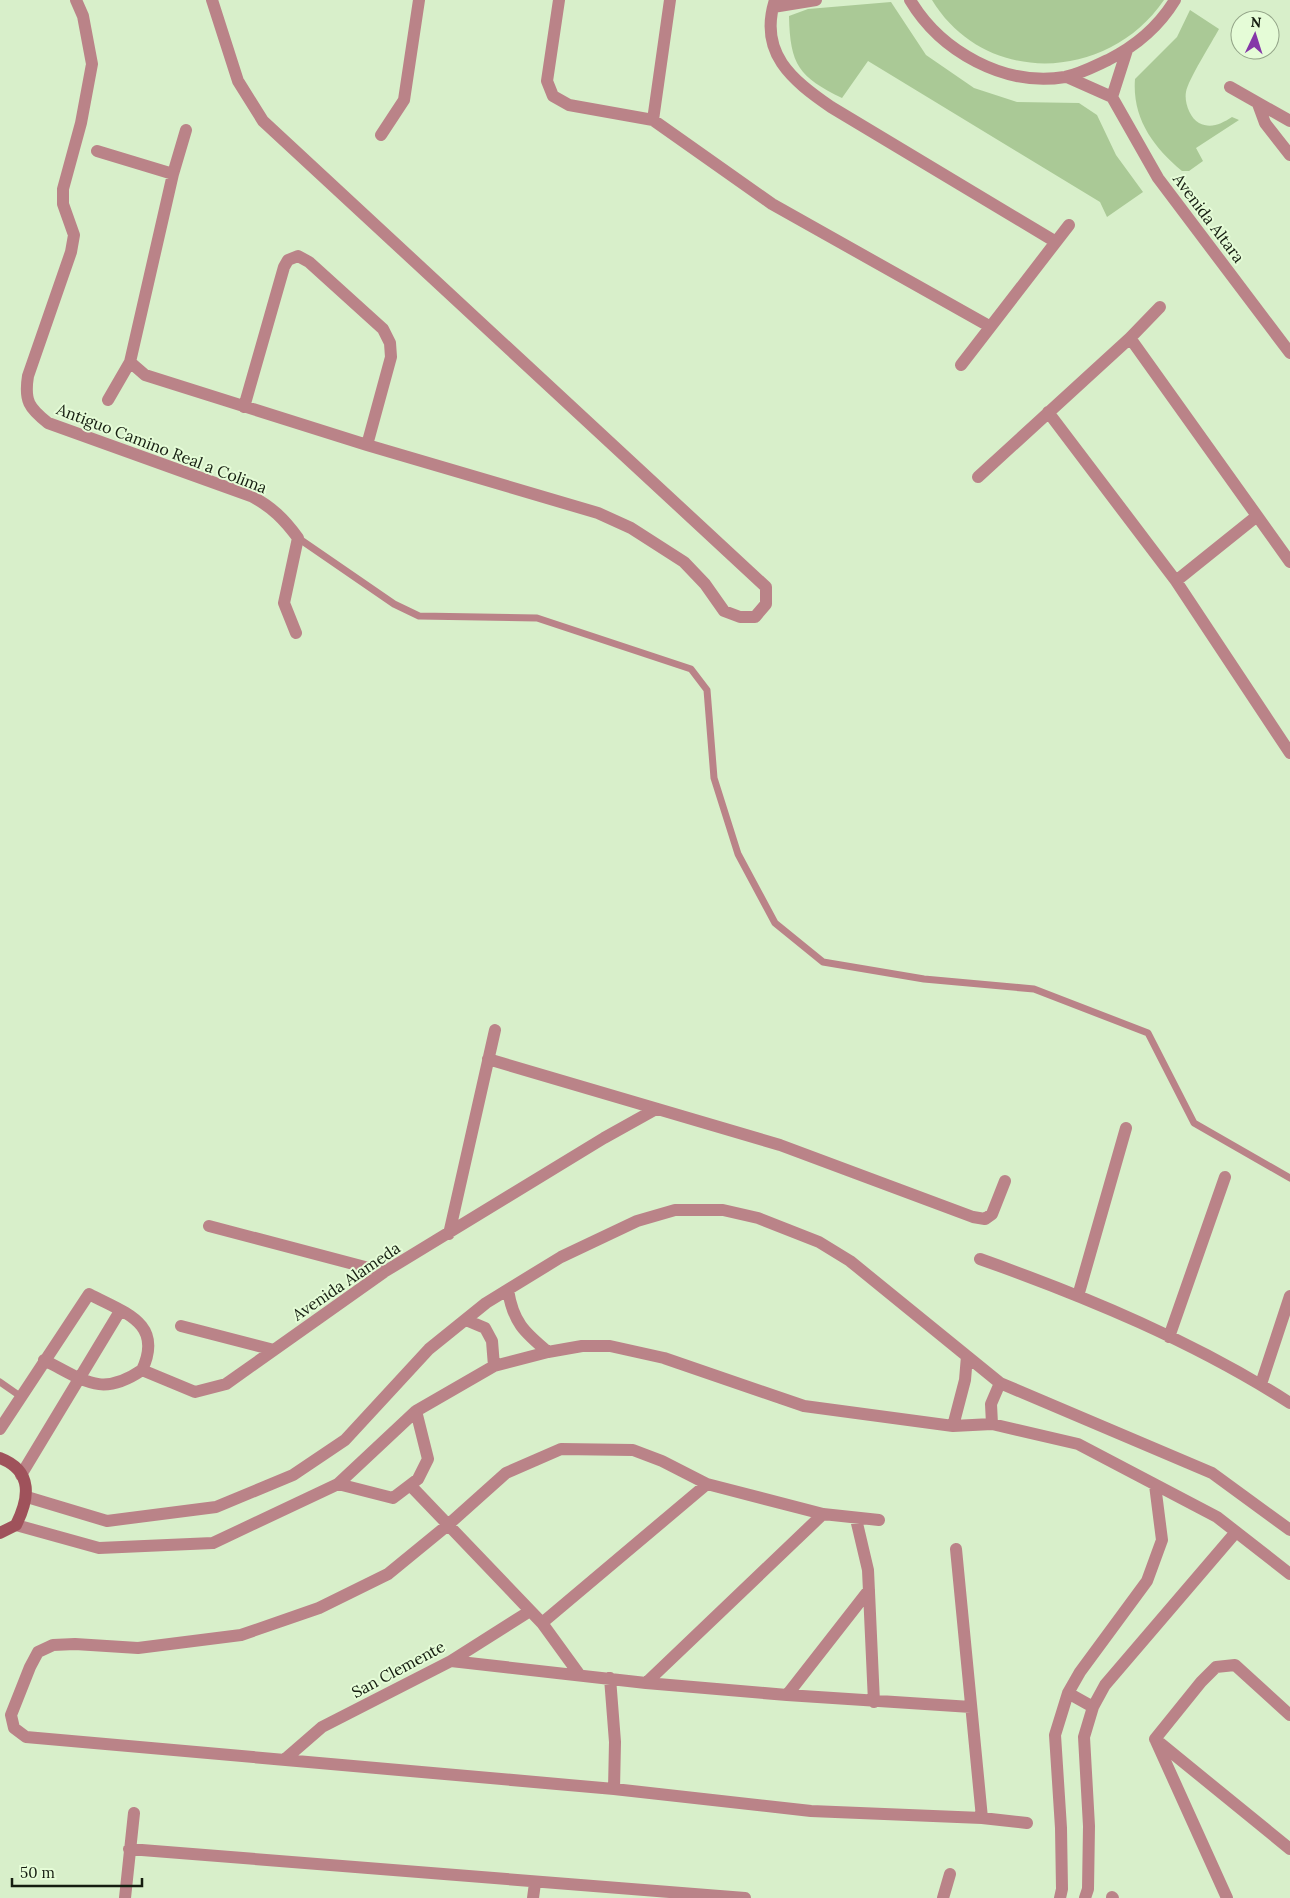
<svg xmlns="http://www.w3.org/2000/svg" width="1290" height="1898" font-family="Lora,serif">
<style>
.green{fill:#aac996}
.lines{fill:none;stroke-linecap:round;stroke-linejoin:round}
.lane{stroke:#ba8388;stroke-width:7}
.street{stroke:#ba8388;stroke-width:12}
.secondary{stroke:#9f525b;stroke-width:12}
.labels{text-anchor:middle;stroke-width:4;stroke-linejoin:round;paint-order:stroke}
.street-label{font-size:16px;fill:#151d10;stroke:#e5fcd7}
</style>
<rect width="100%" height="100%" fill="#d8efca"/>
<path class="green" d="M932,0h232c-56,82 -179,87 -232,0z
M891,2l35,53 48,33 43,14 62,1 18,12 19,40 27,37 -36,25 -7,-15 -232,-141 -26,37c-43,-21 -52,-33 -53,-82l19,-7z
M1190,10l29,19c-7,13 -31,51 -33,63 -2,10 4,26 13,31 12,6 22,1 33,-6l7,3 -43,28 7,13 -14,10h-7c-29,-24 -50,-53 -47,-92l42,-42z"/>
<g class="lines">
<path class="lane" d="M298,538l96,66 25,12 118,2 154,51 16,21 7,88 24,76 37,69 48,39 101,17 110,10 114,44 46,90 96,55
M0,1382l20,14"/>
<path class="street" d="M76,0l7,16 9,48 -11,59 -18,66v15l11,31 -3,17 -43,124c-4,25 1,32 20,47l203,73c21,11 33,23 47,42l-14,65 12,30
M559,0l-12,81 6,15 16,9 84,15 119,84 217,122
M775,0c-17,53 17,80 56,107l225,135
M910,0c31,52 95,87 155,77 15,-3 30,-11 43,-17 28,-14 50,-32 67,-60
M773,7l43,-7
M1067,77l45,20 46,81 132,175
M1230,87l60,34
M1112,97l15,-47
M1258,104l7,19 25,32
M653,120l17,-120
M381,135l23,-35 15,-100
M97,151l76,23
M1130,338l160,224
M130,362l15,13 222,70 231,68 33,15 53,34 21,22 19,27 16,6h15l11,-13v-17l-503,-466 -25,-40 -26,-81
M961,365l108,-140
M108,400l22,-38 43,-188 13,-44
M244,407l40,-140 4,-7 10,-4 11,6 74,67 7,14 1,14 -24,88
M1048,412l128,169 114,172
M978,477l152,-139 30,-31
M1176,581l81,-65
M488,1059l292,86 193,72 12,2 7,-5 13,-33
M209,1226l175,46
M449,1234l46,-204
M980,1259c107,38 215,83 310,144
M508,1290c5,32 16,42 40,62
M1078,1296l48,-168
M466,1320l19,8 7,13 2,25
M181,1326l93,24
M1169,1337l56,-160
M44,1360c40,20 57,38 98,10
M142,1370l53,22 31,-8 158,-112 220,-134 52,-29
M1261,1384l29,-88
M992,1424l-1,-20 9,-21
M953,1426l12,-46 2,-24
M0,1429l89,-135c36,19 75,29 53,76
M21,1475l99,-164
M338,1484l55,14 25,-19 10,-20 -12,-48
M410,1485l132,138 37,51
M27,1497l80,24 109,-14 77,-32 52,-35 84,-91 57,-46 75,-46 76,-36 38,-11h48l35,8 61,24 31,19 150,122 212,90 78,57
M856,1519l12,51 6,132
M879,1520l-56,-6 -116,-30 -45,-23 -29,-11 -72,-1 -55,24 -57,51 -61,50 -69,34 -78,27 -103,13 -63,-4 -22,1 -15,7 -8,15 -19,48 3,13 12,9 588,52 197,22 171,7 -26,-269
M16,1525l83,23 114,-5 125,-59 78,-73 78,-45 54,-14 34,-6h28l54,12 140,48 149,20 39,-2 86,20 139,73 73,57
M542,1623l165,-139
M451,1661l195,22 141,12 184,12
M610,1678l5,64 -1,47
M646,1683l177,-169
M1068,1693l25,14
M787,1695l82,-105
M1155,1739l46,-57 15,-15 19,-2 55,50
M1155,1739l135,110
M1156,1741l71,157
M284,1760l38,-33 129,-66 79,-50
M982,1818l45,5
M129,1849l616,49
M1112,1897l1,1
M125,1898l9,-85
M533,1898l2,-15
M943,1898l7,-24
M1060,1898l2,-9 -1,-61 -6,-93 13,-42 12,-21 67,-91 15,-41 -7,-55
M1085,1898l3,-9 1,-63 -5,-89 9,-30 12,-22 131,-153"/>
<path class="secondary" d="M0,1458c34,13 29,41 16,67l-16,8"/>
</g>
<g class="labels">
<g class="street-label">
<text transform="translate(1209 218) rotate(53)" y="6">Avenida Altara</text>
<text transform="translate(162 448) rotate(21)" y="6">Antiguo Camino Real a Colima</text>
<text transform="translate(346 1281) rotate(-34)" y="6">Avenida Alameda</text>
<text transform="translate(398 1669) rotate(-28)" y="6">San Clemente</text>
</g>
</g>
<g transform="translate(1255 35) rotate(4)"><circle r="24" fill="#e5fcd7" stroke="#92a387"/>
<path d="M0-4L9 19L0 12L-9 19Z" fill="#8537a8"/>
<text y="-8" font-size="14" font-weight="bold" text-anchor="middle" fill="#151d10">N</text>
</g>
<path d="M12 1878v8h130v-8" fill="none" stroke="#151d10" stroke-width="2.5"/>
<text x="20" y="1878" font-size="15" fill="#151d10" stroke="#e5fcd7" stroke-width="4" paint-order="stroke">50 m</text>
</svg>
